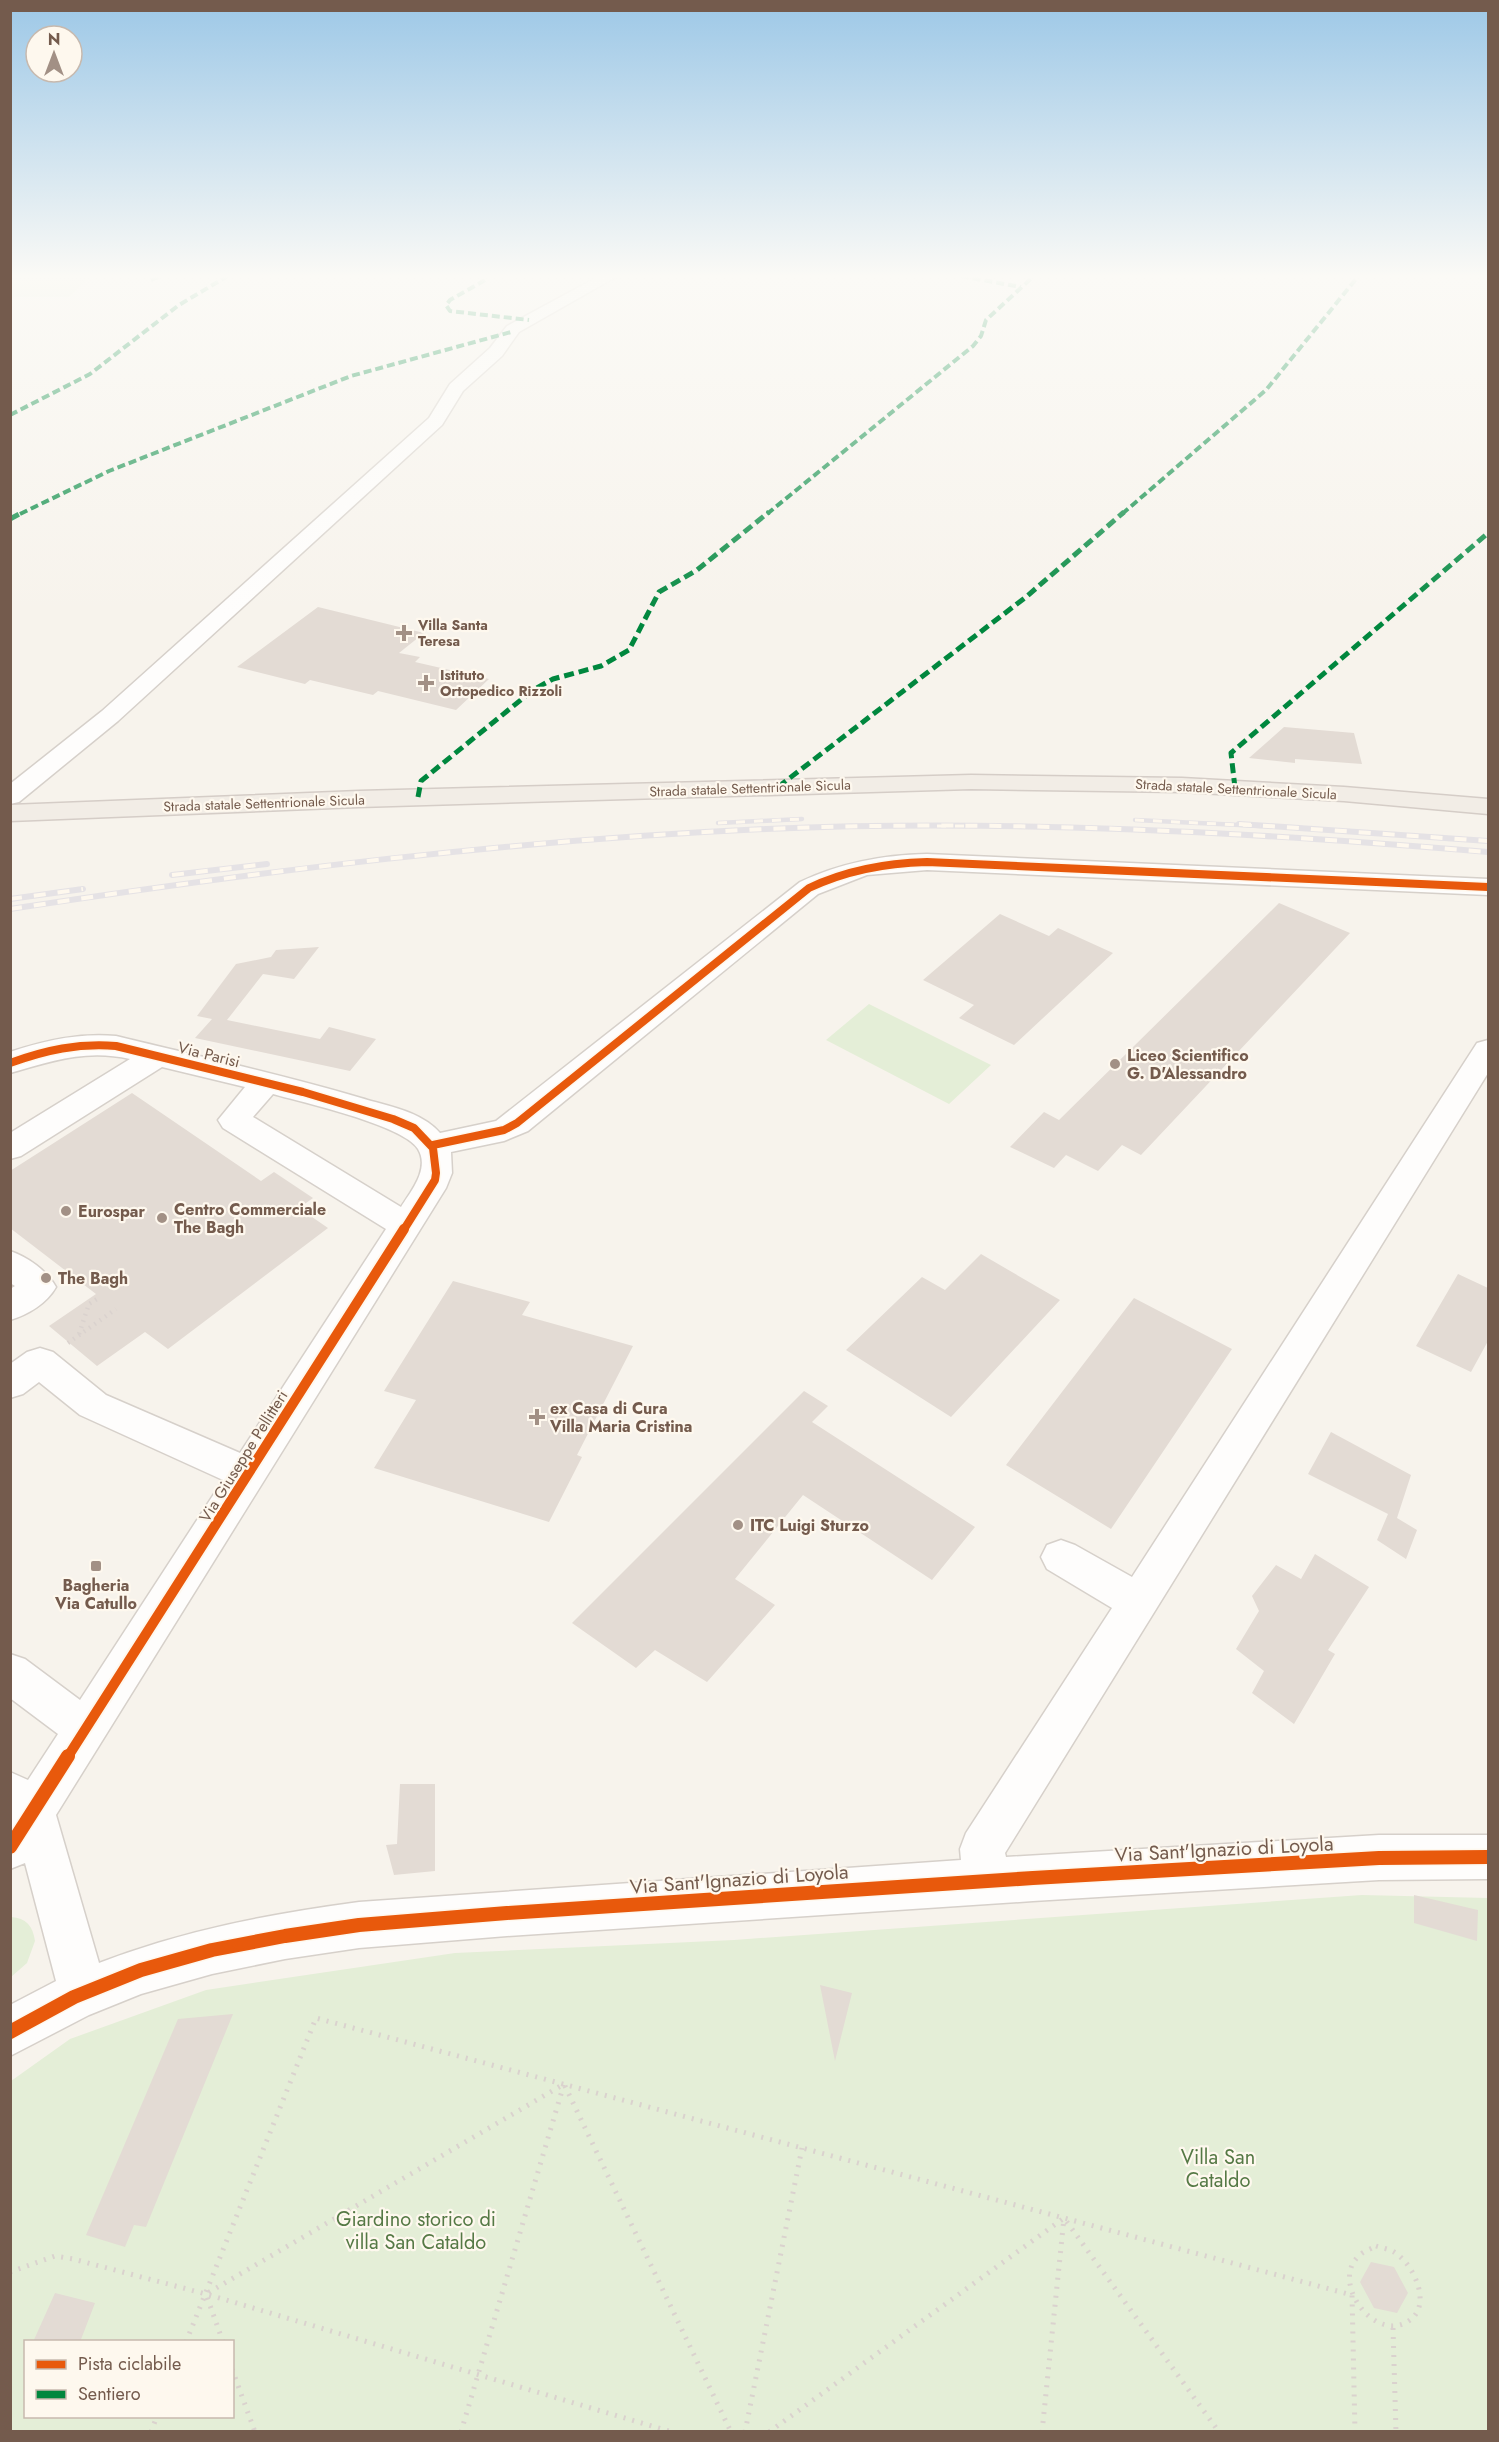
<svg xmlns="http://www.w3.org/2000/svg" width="1499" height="2442" font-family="Jost,sans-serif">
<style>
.green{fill:#e4eed7;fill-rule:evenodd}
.building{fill:#e3dbd4}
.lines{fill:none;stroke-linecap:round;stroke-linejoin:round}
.minor-casing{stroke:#d6d0ca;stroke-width:3}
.major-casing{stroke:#d5cdc7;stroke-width:3}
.path-far1{stroke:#dad2ce;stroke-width:4.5;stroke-dasharray:1.5 5;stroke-linecap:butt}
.path{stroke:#dad2ce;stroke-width:5;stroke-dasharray:2 7;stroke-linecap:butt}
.minor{fill:#fefdfc;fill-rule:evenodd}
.major{fill:#f2ede6;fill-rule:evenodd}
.rail-far1-casing{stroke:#e5e2e5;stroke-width:4.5}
.rail-casing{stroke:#e5e2e5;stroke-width:6}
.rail-far1{stroke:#fef8ee;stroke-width:3;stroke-dasharray:9;stroke-linecap:butt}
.rail{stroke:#fef8ee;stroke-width:4;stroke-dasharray:12;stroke-linecap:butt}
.quiet-far1{stroke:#00873e;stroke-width:4;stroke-dasharray:8 4;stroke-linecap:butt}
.quiet{stroke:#00873e;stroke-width:5;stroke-dasharray:10 5;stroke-linecap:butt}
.cycleway-far2-casing{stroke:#fef8ee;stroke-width:11}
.cycleway-far1-casing{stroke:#fef8ee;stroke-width:14}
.cycleway-casing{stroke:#fef8ee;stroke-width:17}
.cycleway-far2{stroke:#e8590c;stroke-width:8}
.cycleway-far1{stroke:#e8590c;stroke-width:10}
.cycleway{stroke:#e8590c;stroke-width:14}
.poi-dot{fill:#a29085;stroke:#fef8ee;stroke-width:2}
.labels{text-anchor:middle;stroke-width:4.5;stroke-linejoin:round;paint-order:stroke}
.far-poi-label{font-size:14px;font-weight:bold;fill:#745b4d;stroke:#fef8ee;text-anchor:start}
.far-street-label{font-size:14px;fill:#745b4d;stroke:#fef8ee}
.street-label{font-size:16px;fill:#745b4d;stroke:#fef8ee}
.poi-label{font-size:16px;font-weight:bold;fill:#745b4d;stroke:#fef8ee;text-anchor:start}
.near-street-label{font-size:20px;fill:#745b4d;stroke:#fef8ee}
.near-park-label{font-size:20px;fill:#557945;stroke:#fef8ee}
</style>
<rect width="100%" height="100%" fill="#f7f3ec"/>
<path class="green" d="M10,274h83l-24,23h-55l-3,4z
M869,1004l122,61 -42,39 -123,-64z
M1362,1895l126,3v533h-1477v-350l59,-42 136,-49 249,-37 279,-13zM26,2342h206v74h-206z
M11,1917c15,1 22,9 24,24l-8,22 -16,14z"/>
<path class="building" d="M318,607l106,26 -25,20 21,4 -5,5 74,17 -33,31 -78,-19 -5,4 -63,-15 -5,4 -68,-17z
M1284,727l70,6 8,31 -67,-5v4l-46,-5z
M1279,903l71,30 -209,222 -19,-10 -24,26 -32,-16 -12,13 -44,-21 34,-35 15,8z
M1000,914l49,22 9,-8 55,25 -99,92 -55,-27 15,-13 -51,-25z
M319,947l-25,32 -31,-5 -36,46 93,19 9,-12 47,12 -26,32 -155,-33 17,-19 -15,-3 39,-52 35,-7 5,-7z
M132,1093l129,88 13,-9 39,26 -14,10 29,20 -160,121 -23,-17 -48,34 -48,-40 47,-32 -86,-66v-57z
M981,1254l79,46 -109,117 -105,-67 76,-73 23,13z
M1458,1274l30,14v53l-17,31 -55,-26z
M453,1281l77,21 -8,13 111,31 -56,109 5,2 -33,65 -175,-54 42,-68 -32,-9z
M1134,1298l98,51 -121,180 -105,-64z
M804,1391l24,15 -16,16 163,105 -43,53 -129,-85 -68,84 40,26 -68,77 -52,-32 -19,18 -64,-45z
M1331,1432l80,43 -14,43 20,12 -11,29 -29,-19 11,-26 -80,-40z
M1315,1554l54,33 -41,63 7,4 -41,70 -42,-31 12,-22 -28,-22 23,-38 -7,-15 24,-31 25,14z
M400,1784h35v87l-41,4 -8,-30 11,-1z
M1414,1895l64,15 -1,31 -63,-18z
M820,1985l32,8 -17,68z
M233,2014l-87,213 -12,-2 -9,22 -39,-12 92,-216z
M1371,2262l23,5 14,26 -11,20 -23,-5 -14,-26z
M55,2293l40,10 -15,39h-47z"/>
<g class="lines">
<defs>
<path id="minor" d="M603,274h18l-102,58 -17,24 -39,35 -21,34 -324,296 -99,81 -9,2v-20l92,-73 327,-293 21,-34 40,-36 17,-22z
M927,854l561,25v16l-561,-25 -60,5 -49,19 -290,237 -24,10 -53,11 1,21 -6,15 -390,627 43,148c85,-33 171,-49 260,-61l602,-42 -1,-11 6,-16 146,-225 -65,-39 -6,-12 6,-12 14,-5 14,5 57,32 345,-534 11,-3v33l-483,780 1,4 373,-22h109v44l-109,1 -346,21 -526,35 -148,12 -74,11 -73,15 -71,20 -52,21 -79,41v-51l46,-24 -31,-118 -15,6v-97l18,8 30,-46 -48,-36v-44l15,5 55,41 143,-220 -143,-65 -41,-33 -16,12 -13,4v-34l17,-12 13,-4 13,4 53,43 134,58 146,-224 -163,-101 -5,-8 27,-33 -83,-20 -141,89 -11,3v-26l120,-74c-44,-10 -78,2 -120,14v-21c36,-12 69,-19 106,-16 82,20 164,38 245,62 26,8 60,13 79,35l56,-12 304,-239c40,-19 82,-27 127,-28zM273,1094c28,8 131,31 145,55 12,20 -7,42 -17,58l-148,-90z
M10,1251c18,6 37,20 46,36 -9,16 -28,28 -46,33v-31l5,-3 -5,-3z"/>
<path id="major" d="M971,775l211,3 162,9 144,12v15l-144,-13 -162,-9 -211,-3 -612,18 -349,14v-16l349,-14z"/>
</defs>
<use href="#minor" class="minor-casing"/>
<use href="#major" class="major-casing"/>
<path class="path-far1" d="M79,1334l10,-30 11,-7
M68,1343l48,-34"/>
<path class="path" d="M1376,2246c6,2 13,3 18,6 20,12 40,55 13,70 -34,20 -78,-42 -47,-67 4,-4 11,-6 16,-9z
M10,2272l45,-16 18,3 133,35 466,138
M1393,2328l3,104
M186,2342l130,-324 1036,277 3,137
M223,2342l-17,-48 358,-210 167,348
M232,2369l23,63
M151,2432l6,-16
M461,2432l103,-348
M745,2432l57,-284
M769,2432l295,-214 155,214
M1042,2432l22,-214"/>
<use href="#minor" class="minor"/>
<use href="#major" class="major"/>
<defs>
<path id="rail-far1" d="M1135,820l126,6
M718,823l84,-4
M937,826h29"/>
<path id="rail" d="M1239,824l249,17
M172,875l95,-11
M10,899l73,-10
M10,909c251,-38 502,-69 756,-80 241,-10 482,3 722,23"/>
</defs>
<use href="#rail-far1" class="rail-far1-casing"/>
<use href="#rail" class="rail-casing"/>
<use href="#rail-far1" class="rail-far1"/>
<use href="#rail" class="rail"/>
<path class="quiet-far1" d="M949,274l72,13
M151,280l14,-6
M485,280l-35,20 -4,5 4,6 79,9
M10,415l80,-41 89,-69 52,-31
M20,514l89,-43 242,-95 160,-44
M767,514l206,-168 8,-10 5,-16 50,-46
M1122,514l144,-124 94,-116"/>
<path class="quiet" d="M10,519l13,-7
M778,787l248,-190 98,-85
M1235,788l-4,-35 257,-220
M418,797l3,-16 112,-91 20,-11 48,-13 28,-16 30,-58 38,-22 72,-58"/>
<defs>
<path id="cycleway-far2" d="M10,1063c36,-13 68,-20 106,-17l187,46 90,27 21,9 19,20 3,25 -1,7 -32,51
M433,1145l71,-15 13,-7 292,-235c38,-18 76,-25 118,-26l561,25"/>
<path id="cycleway-far1" d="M67,1758l337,-529"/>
<path id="cycleway" d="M10,1847l58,-91
M10,2032l64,-35 67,-27 71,-20 73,-14 74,-11 148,-12 526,-35 346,-20 109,-1"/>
</defs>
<use href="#cycleway-far2" class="cycleway-far2-casing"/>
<use href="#cycleway-far1" class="cycleway-far1-casing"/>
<use href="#cycleway" class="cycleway-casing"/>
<use href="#cycleway-far2" class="cycleway-far2"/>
<use href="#cycleway-far1" class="cycleway-far1"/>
<use href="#cycleway" class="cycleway"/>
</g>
<linearGradient id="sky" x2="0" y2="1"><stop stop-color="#9dc8e7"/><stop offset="0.45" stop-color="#fbfaf6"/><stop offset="1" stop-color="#fbfaf6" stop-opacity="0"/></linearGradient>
<rect width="1499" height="615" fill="url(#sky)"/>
<g class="poi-dot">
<path d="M401 624h6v6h6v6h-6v6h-6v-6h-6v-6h6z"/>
<path d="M423 674h6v6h6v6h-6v6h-6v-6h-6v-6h6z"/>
<circle cx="1115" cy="1064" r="6"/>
<circle cx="66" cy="1211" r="6"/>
<circle cx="162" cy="1218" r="6"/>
<circle cx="46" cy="1278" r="6"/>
<path d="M534 1408h6v6h6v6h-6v6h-6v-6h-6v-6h6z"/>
<circle cx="738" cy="1525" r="6"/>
<rect x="90" y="1560" width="12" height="12" rx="3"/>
</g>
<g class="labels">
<g class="far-poi-label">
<text x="418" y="630">Villa Santa<tspan x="418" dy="16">Teresa</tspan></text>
<text x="440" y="680">Istituto<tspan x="440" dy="16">Ortopedico Rizzoli</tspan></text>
</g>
<g class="far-street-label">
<text transform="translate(750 788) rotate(-2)" y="5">Strada statale Settentrionale Sicula</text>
<text transform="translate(1236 789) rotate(3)" y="5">Strada statale Settentrionale Sicula</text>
<text transform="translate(264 803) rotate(-2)" y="5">Strada statale Settentrionale Sicula</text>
</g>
<g class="street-label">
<text transform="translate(209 1054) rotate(14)" y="6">Via Parisi</text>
<text transform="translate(243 1456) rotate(-58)" y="6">Via Giuseppe Pellitteri</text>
</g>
<g class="poi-label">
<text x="1127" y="1061">Liceo Scientifico<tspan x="1127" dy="18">G. D'Alessandro</tspan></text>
<text x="174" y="1215">Centro Commerciale<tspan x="174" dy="18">The Bagh</tspan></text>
<text x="78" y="1217">Eurospar</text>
<text x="58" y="1284">The Bagh</text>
<text x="550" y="1414">ex Casa di Cura<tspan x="550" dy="18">Villa Maria Cristina</tspan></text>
<text x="750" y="1531">ITC Luigi Sturzo</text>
<text x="96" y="1591" text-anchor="middle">Bagheria<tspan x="96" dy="18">Via Catullo</tspan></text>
</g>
<g class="near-street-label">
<text transform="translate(1224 1849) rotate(-3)" y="7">Via Sant'Ignazio di Loyola</text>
<text transform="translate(739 1879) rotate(-4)" y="7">Via Sant'Ignazio di Loyola</text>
</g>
<g class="near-park-label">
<text x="1218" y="2164">Villa San<tspan x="1218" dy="23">Cataldo</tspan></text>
<text x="416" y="2226">Giardino storico di<tspan x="416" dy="23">villa San Cataldo</tspan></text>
</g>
</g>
<rect width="1499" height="2442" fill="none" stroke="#745b4d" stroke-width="24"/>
<rect x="24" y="2340" width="210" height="78" fill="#fef8ee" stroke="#c7b9ae" stroke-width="1.5"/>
<rect x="36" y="2360" width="30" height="9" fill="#e8590c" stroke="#c7b9ae" stroke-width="1.5"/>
<text x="78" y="2370" font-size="18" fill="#745b4d">Pista ciclabile</text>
<rect x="36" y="2390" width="30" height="9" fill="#00873e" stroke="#c7b9ae" stroke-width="1.5"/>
<text x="78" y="2400" font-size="18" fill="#745b4d">Sentiero</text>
<g transform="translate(54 54)"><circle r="28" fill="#fef8ee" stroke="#c7b9ae" stroke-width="1.5"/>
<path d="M0-4.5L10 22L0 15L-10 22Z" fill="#a29085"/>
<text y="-9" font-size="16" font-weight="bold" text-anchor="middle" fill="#745b4d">N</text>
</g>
</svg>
